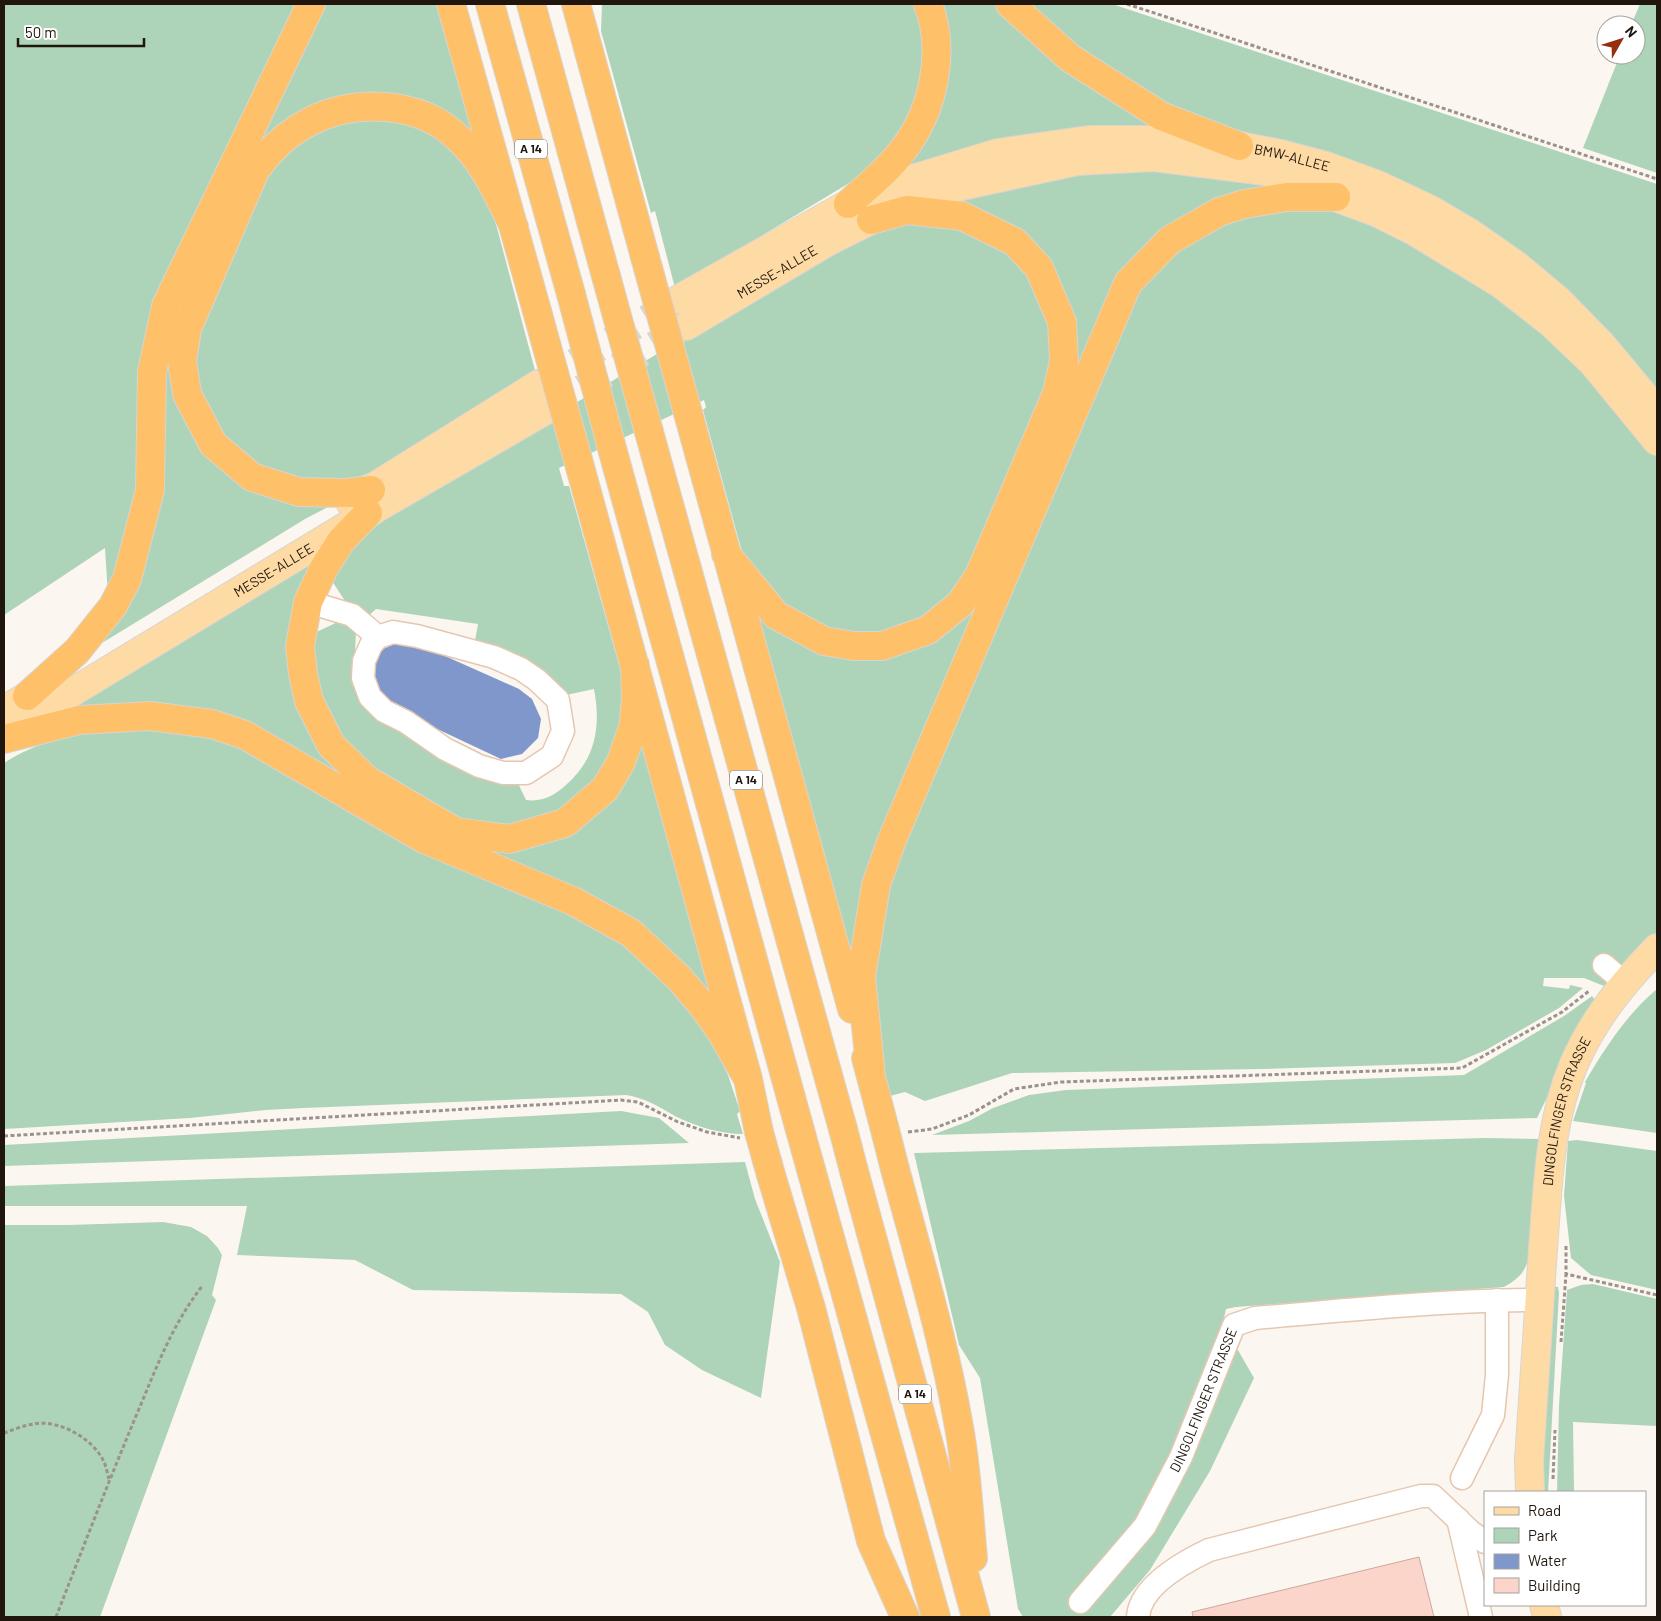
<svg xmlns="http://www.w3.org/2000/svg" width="1661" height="1621" font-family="Barlow,sans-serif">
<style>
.green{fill:#add4b8}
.water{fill:#7f97ca}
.building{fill:#fcd5ca;stroke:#cca79d}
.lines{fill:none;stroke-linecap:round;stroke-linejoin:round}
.major-tunnel{stroke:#dbd4cf;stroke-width:28;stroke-dasharray:28 14;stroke-linecap:butt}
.minor-casing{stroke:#e5c7b0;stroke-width:25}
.major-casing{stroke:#d7d5d3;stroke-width:30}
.highway-casing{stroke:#d7d5d3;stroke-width:30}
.path{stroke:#9a928b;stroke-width:3;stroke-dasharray:4 2.5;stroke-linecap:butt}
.minor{stroke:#fff;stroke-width:22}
.major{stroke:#fedaa5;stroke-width:28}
.highway{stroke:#fec169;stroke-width:28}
.highway-bridge-casing{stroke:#d7d5d3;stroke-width:30;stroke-linecap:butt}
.highway-bridge{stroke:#fec169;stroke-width:28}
.labels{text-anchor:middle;stroke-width:4;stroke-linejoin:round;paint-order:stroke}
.shield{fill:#fff;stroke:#635c56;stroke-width:1}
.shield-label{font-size:12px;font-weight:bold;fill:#20160d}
.street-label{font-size:14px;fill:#20160d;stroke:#fff}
</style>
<rect width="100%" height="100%" fill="#fcf6f1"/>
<path class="green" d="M4,4h297l-135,279 -25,204 -33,109 -3,-48 -101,67z
M320,4h121l39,140 -24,-19 -149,-13 -114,175 3,148 130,65 2,7 -23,12 -208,127 22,-39 46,-266z
M602,4h319l5,76 -30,63 -35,33 -186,112 -20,-77 -4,2 -50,-182z
M938,4h57l50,44 129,80 -276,46z
M1021,4h91l545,180v210l-346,-245 -94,-24 -79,-30z
M1640,4h17v169l-74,-25 37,-93h16v-30h-5z
M356,116l52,4 51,31 29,48 9,29 39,146 -154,94 -36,14 -69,-3 -67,-50 -21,-75 66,-165 51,-57z
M1143,167l152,22 -153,67 -237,533 -49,189 -109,-384 53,46 132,-5 132,-239 -12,-119 -118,-74 97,-27z
M1261,207l73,3 80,33 119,78 72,72 52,63v479l-53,51 -20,-8h-40l-1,8 26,3 1,-4 13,3 -24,20 -73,42 -31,13 -195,6 -248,4 -87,28 -20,-9 -15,4 -12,-50 -6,-61 13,-101 237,-576 40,-54z
M912,219l78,15 54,57 13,70 -103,239 -70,38 -82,-14 -58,-65 -41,-149 3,-3 -2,-7 -145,68 5,18h5l52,186 4,41 -22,63 -48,43 -72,11 -109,-52 -44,-47 -22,-95 34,-16 14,11 -2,42 12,32 150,74 10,21c17,2 28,-4 41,-16 29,-26 34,-58 27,-95l-28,6 -92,-49 4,-22 -102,-15 -11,10 -16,-12 -21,-32 28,-34 42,-31 445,-268z
M326,548l-28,148 123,127 127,13 91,-108 84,290 -31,-35 -417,-241 -225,-22z
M132,728l77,8 34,11 329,165 58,35 54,52 30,47 14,29 12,36 -3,3 6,20c-22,0 -45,-7 -64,-16 -19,-10 -30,-19 -53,-23l-322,13 -38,2 -76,8 -186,11v-366c23,-15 53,-26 80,-31 16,-2 32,-3 48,-4z
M1657,989v144l-84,-12 13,-38 -1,-1c20,-34 42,-68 72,-93z
M1592,996l3,4 -58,118 -605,17 37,-14 24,-13 36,-13 37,-5 398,-15 100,-59z
M621,1111l38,7 30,25 -685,23v-21z
M1485,1138l59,1 -12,110c-7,22 -9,27 -28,38l-268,20 -10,2 -3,13v18l12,5 19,33 -44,93 -60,99 -40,47h-87l-5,-8 -38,-231 -21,-33 -45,-192z
M1577,1140l80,11v139l-66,-15 -20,-17 -7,-62 4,-55z
M745,1162l10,37 25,63 -19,136 -59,-28 -37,-25 -17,-33 -27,-18 -208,-4 -58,-30 -118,-5 10,-49h-243v-20z
M163,1222l28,5 16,9 11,12 4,7 -10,40 4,5 -116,317h-96v-392h64z
M1593,1284l64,15v127l-84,-4 1,70h-17l2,-87 8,-115 14,-5z
M1551,1286l7,1 1,6 -11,199h-8z"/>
<path class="water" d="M397,643l21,1 101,45 13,10 9,20 -3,19 -16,16 -21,5 -102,-48 -22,-14 -5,-33 11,-15z"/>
<path class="building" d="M1419,1557l15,60h-241l-1,-5z"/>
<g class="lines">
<path class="major-tunnel" d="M539,384l140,-85
M546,410l140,-84"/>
<defs>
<g id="minor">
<path d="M308,602l44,13 26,22 15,-5 24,4 77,21 27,12 16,11 21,20 5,31 -11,25 -26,17h-23l-24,-7 -34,-17 -39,-27 -22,-11 -14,-14 -7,-19 1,-17 7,-16 7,-8"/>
<path d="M1604,965l21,18"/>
<path d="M1462,1478l31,-63 4,-40v-75"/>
<path d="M1458,1519l23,98"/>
<path id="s1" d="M1080,1602l65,-76 36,-69 53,-132 21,-7c95,-8 190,-18 285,-18"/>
<path d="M1138,1617c2,-31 46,-55 71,-67l212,-54h12l38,36 14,10"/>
</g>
<g id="major">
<path id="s2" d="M679,299l169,-95 48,-20 102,-31 91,-13h80l70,6 42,8 45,12 52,19 53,25 39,23 46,32 42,35 44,45 55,66"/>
<path id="s3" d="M686,326l143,-85 42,-21 63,-28 143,-31 77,-4 111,14 113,42 36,18 87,53 50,39 42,40 64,78"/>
<path d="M350,502l189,-118"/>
<path d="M4,710l44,-26"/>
<path id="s4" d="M4,735l42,-27 322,-195 178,-103"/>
<path id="s5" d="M1530,1492l-1,-32c5,-70 9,-141 14,-211 5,-62 6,-127 31,-185 20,-46 49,-81 83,-116"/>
<path d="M1544,1605l3,12"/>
</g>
<path id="highway" d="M451,4l86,307
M490,4l81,290
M531,4l75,272
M576,4l69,253
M1010,4l60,54 91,58 78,30
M848,204c19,-17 40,-34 55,-54 31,-40 43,-99 25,-146
M688,413l164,596
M649,432l194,697
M613,452l187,678
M580,467l168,612 11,53
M371,490l-25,3 -47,-1 -47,-15 -39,-33 -26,-50 -5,-33 5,-32 68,-158c30,-44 76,-68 130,-64 27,2 52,11 72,30 27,24 41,58 57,90
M368,513l-27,28 -17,27 -16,34 -8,44 3,28 6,27 22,44 36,35 89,52 53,7 56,-16 40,-34 16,-27 12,-34 3,-29 -1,-34
M726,554l50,61 48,26 30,5h28l46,-16 32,-26 19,-28 78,-183 7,-32 -2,-39 -23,-54 -24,-26 -53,-26 -55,-6 -36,10
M27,696l50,-45 36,-45 14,-27 23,-89 2,-118 14,-66 145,-302
M4,739l75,-19 71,-4 62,8 33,11 179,104 149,62 58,32 48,45 23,27 20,28 26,46
M866,1058l18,68
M871,1076l-10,-99 15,-92 16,-45 236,-557 42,-43 49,-28 25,-8 43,-7h49
M895,1169c23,86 49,171 64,258 8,43 10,88 14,131
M854,1171l122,446
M812,1173l124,444
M771,1175l40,133 60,233 34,76"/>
</defs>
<use href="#minor" class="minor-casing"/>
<use href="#major" class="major-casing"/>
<use href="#highway" class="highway-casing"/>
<path class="path" d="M1127,4l530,175
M908,1132l24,-3 37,-14 45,-26 47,-7 401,-14 100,-56 27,-21
M4,1136l617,-36 17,2 40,20 29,10 33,6
M1566,1246v28l91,21
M1561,1342l5,-68
M4,1433c9,-3 20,-8 30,-9 24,-5 58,14 69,36 3,5 4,13 6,19
M1553,1479l2,-49
M56,1617c26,-67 52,-134 80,-201 20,-47 35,-90 67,-131"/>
<use href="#minor" class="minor"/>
<use href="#major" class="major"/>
<use href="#highway" class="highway"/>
<defs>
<path id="highway-bridge" d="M645,257l43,156
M606,276l43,156
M571,294l42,158
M537,311l43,156
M884,1126l11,43
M843,1129l11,42
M800,1130l12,43
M759,1132l12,43"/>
</defs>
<use href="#highway-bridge" class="highway-bridge-casing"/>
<use href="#highway-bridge" class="highway-bridge"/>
</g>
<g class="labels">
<g class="shield">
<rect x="515" y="139.5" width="32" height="19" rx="4"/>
<rect x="730" y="770.5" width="32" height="19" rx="4"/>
<rect x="899" y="1384.5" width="32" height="19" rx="4"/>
</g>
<g class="shield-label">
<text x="531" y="153">A 14</text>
<text x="746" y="784">A 14</text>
<text x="915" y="1398">A 14</text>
</g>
<g class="street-label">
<text dy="5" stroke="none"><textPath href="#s2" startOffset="649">BMW-ALLEE</textPath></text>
<text dy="5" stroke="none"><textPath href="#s3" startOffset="106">MESSE-ALLEE</textPath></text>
<text dy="5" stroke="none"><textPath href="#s4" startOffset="316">MESSE-ALLEE</textPath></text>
<text dy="5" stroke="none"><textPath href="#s5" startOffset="384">DINGOLFINGER STRASSE</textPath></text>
<text dy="5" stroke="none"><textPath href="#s1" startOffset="239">DINGOLFINGER STRASSE</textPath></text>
</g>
</g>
<rect width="1661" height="1621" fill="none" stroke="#20160d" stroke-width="10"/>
<rect x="1484" y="1491" width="162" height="115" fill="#ffffff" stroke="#a6a29e"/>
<rect x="1494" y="1507" width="25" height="8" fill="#fedaa5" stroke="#a6a29e"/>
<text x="1528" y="1516" font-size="15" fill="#20160d">Road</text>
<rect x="1494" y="1528" width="25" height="15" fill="#add4b8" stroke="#a6a29e"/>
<text x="1528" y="1541" font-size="15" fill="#20160d">Park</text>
<rect x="1494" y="1554" width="25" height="15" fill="#7f97ca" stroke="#a6a29e"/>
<text x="1528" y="1566" font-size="15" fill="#20160d">Water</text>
<rect x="1494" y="1578" width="25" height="15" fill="#fcd5ca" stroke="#a6a29e"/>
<text x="1528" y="1591" font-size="15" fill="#20160d">Building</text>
<g transform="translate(1621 40) rotate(51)"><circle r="24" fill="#ffffff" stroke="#a6a29e"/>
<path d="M0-4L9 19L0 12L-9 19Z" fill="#962f10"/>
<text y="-8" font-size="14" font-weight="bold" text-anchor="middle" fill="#20160d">N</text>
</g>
<path d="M18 38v8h126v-8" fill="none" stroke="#20160d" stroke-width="2.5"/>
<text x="25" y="38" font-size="15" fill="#20160d" stroke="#ffffff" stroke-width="4" paint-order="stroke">50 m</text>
</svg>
